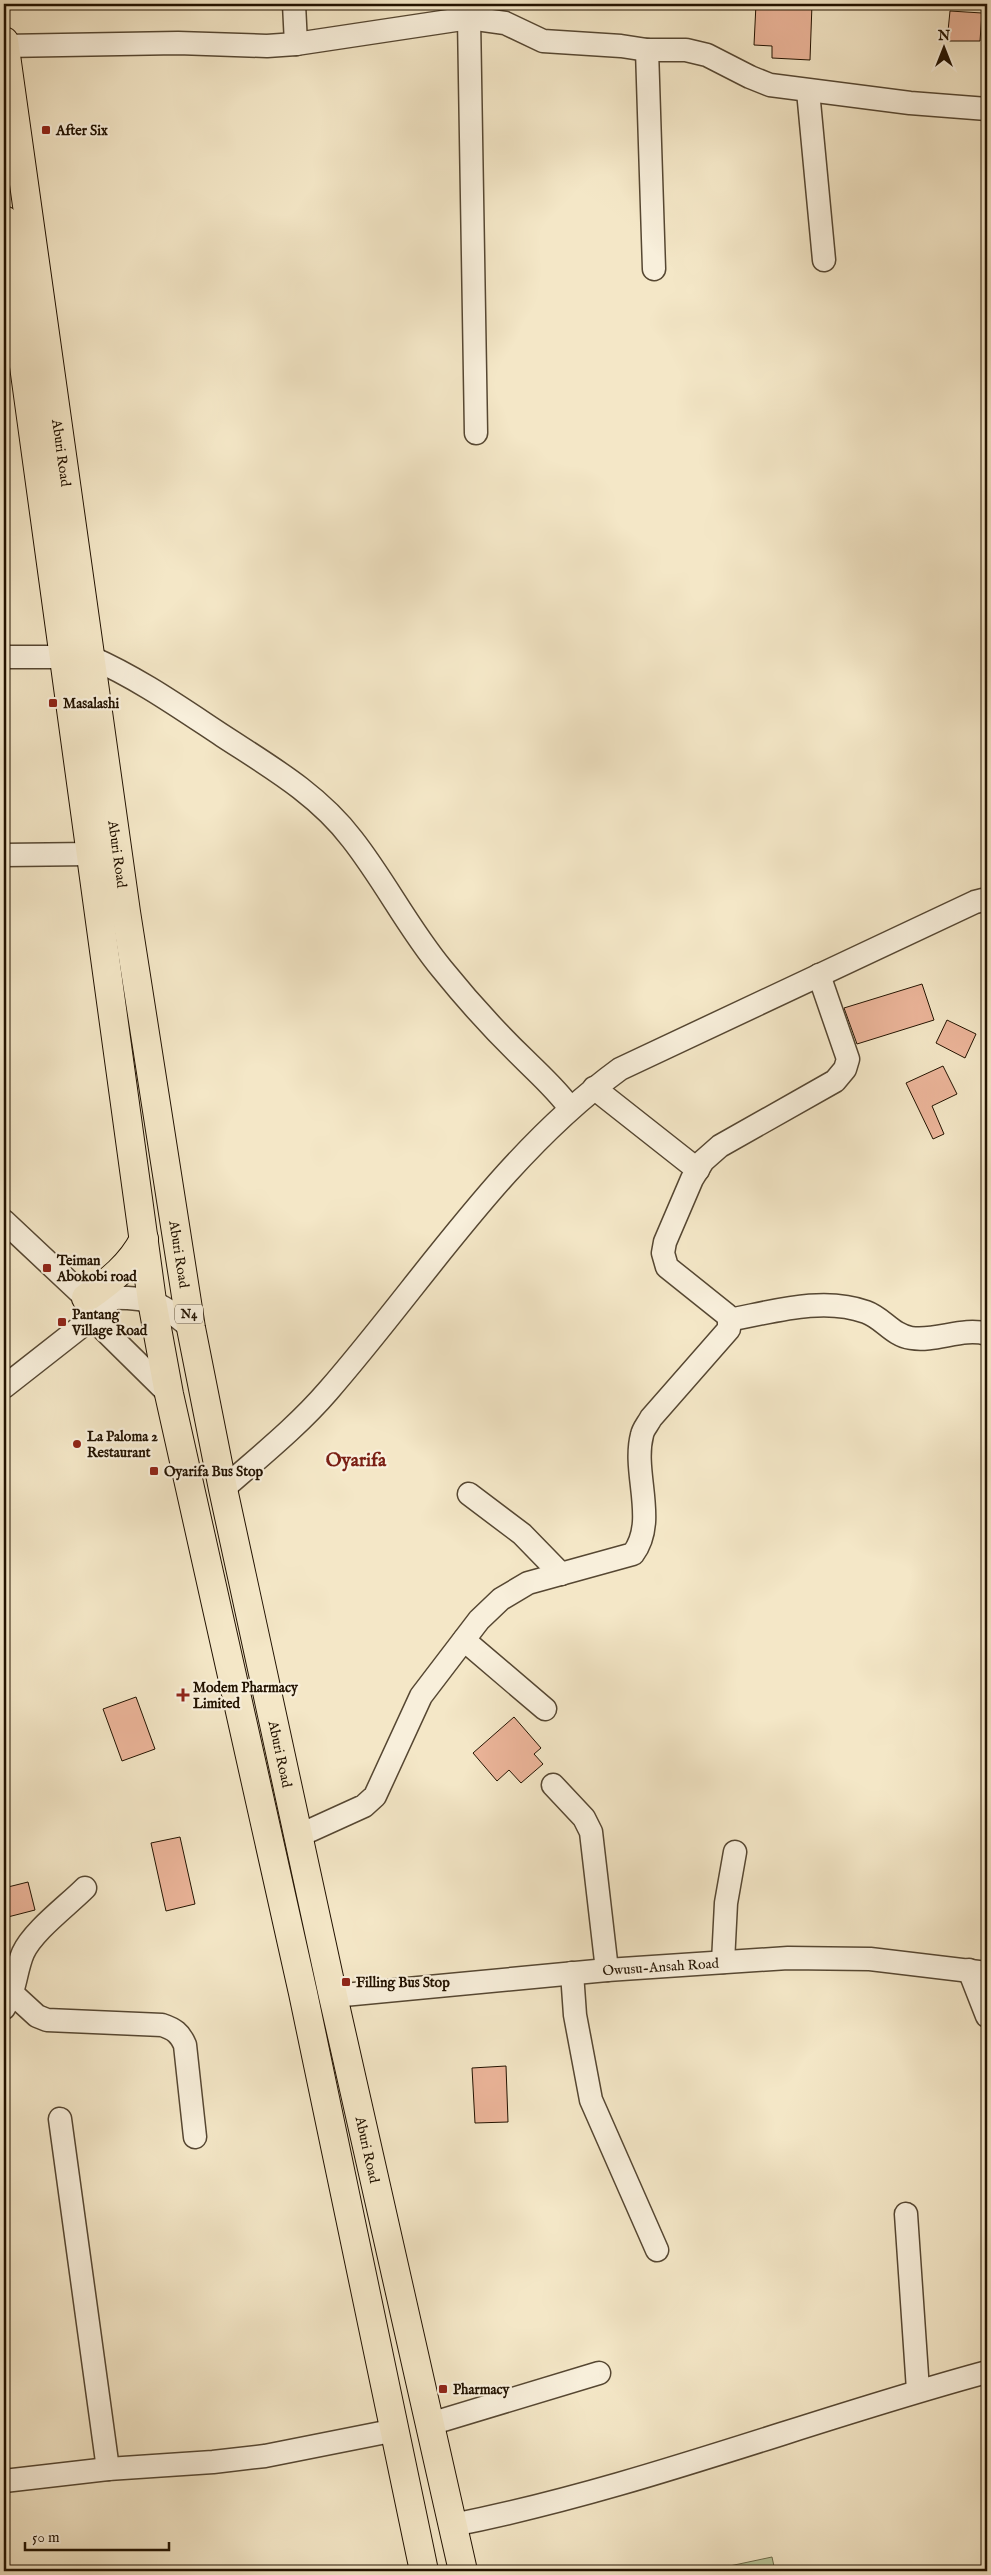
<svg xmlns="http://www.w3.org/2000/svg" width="991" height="2575" font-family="'IM FELL English',serif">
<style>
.green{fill:#b8c699;stroke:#6d6c4c}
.building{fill:#ecb59a;stroke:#221200}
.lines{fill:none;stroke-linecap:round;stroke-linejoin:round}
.minor-casing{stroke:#564732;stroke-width:25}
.highway-casing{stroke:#221200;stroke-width:30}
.minor{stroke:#f8efdb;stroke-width:22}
.highway{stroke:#f4e7c7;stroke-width:28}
.poi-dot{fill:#8f2418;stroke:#f8efdb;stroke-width:2}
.labels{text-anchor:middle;stroke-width:4.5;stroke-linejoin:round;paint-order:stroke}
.shield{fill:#f8efdb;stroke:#625442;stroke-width:1}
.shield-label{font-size:12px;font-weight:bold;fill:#221200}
.poi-label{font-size:14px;font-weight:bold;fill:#221200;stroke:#f8efdb;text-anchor:start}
.street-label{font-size:14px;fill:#221200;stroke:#f8efdb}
.district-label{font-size:19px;font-weight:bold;fill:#7a1f14;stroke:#f8efdb}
</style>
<rect width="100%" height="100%" fill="#f4e7c7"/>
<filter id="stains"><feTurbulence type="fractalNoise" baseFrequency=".004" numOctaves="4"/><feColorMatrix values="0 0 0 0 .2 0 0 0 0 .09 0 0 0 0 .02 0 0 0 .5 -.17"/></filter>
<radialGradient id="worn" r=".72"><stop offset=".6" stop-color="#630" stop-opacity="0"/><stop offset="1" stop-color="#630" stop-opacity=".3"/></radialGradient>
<path class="green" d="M772,2557l3,14h-69z"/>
<path class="building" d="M756,4h56l-2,56 -38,-2v-12l-18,-1z
M950,11l32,2 -2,28h-33z
M922,984l12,36 -77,24 -13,-36z
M947,1020l29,14 -11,24 -29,-15z
M943,1066l14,28 -25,12 12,28 -11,5 -27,-56z
M136,1697l19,52 -33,12 -19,-52z
M514,1717l27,31 -7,6 9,10 -22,19 -12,-13 -12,11 -24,-28z
M180,1837l15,67 -29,7 -15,-68z
M28,1882l7,28 -31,8v-30z
M506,2066l2,56 -33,1 -3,-55z"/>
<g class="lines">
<defs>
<g id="minor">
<path d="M294,4l2,40"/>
<path d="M469,18l7,415"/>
<path d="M4,46l174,-3 89,3 29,-2 173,-26 36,5 38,18 78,5 26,4h39l21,5 43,22 20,8 140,18 77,6"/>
<path d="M647,50l7,219"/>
<path d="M808,91l16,169"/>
<path d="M4,657h59"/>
<path d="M90,657c48,21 89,50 133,79 46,30 95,58 129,103 33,42 56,89 90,130 25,31 53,62 82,90 16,16 32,30 46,49"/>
<path d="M4,855l87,-1"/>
<path d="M594,1088l104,82"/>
<path d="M4,1221l82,77 6,20 77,76"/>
<path d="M99,1298c45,-1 58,0 92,30"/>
<path d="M729,1320c43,-8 94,-24 137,-8 17,6 26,23 45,26 25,4 52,-11 76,-4"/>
<path d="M4,1387l88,-69 21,-20"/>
<path d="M223,1489c35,-31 74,-62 105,-98 95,-109 173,-235 292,-322l355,-167 12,-3"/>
<path d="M469,1494l53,40 39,40"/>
<path d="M464,1640l81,69"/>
<path d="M553,1785l31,33 7,14 16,138"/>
<path d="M298,1836l66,-30 11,-10 46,-100 58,-76 22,-21 27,-16 105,-29c25,-33 -1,-81 9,-119 1,-6 6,-11 9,-17l78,-89v-9l-2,-5 -60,-48 -4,-14 2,-11 27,-63 11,-18 17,-15 115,-65 10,-12 3,-10 -29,-84"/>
<path d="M723,1962l3,-59 9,-51"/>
<path d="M969,1970l18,46"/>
<path d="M572,1973l3,42 16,85 66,150"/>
<path d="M13,1994l24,22 10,4 115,5c12,4 18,8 23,20l10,92"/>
<path id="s1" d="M333,1996l274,-26 181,-12 82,1 117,14"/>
<path d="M4,2008c12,-17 11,-36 19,-55 10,-22 44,-47 62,-65"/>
<path d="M60,2119l48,350"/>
<path d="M906,2214l12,176"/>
<path d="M430,2424l169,-51"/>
<path d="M4,2481l104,-12 105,-7 52,-6 131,-26"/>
<path d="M453,2525c182,-36 356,-105 534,-153"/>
</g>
<g id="highway">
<path id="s2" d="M4,41l122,871 65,416 32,161 110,507 130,575"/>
<path d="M4,220l148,1081 17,93 134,599 121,578"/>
<path d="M86,1298c23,-16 45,-33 58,-59"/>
</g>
</defs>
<use href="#minor" class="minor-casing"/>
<use href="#highway" class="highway-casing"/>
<use href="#minor" class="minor"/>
<use href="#highway" class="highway"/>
</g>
<g class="poi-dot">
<rect x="41" y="125" width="10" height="10" rx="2.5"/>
<rect x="48" y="698" width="10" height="10" rx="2.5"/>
<rect x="42" y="1263" width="10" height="10" rx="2.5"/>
<rect x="57" y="1317" width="10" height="10" rx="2.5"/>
<circle cx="77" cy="1444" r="5"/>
<rect x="149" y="1466" width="10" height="10" rx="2.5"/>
<path d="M180.5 1687.5h5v5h5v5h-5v5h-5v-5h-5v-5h5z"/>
<rect x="341" y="1977" width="10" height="10" rx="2.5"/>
<rect x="438" y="2384" width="10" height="10" rx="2.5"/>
</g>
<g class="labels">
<rect class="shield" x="175" y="1304.5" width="28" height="19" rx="4"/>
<g class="shield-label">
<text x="189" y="1318">N4</text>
</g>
<g class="poi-label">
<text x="56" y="135">After Six</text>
<text x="63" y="708">Masalashi</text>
<text x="57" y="1265">Teiman<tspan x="57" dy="16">Abokobi road</tspan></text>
<text x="72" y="1319">Pantang<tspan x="72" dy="16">Village Road</tspan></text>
<text x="87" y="1441">La Paloma 2<tspan x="87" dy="16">Restaurant</tspan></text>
<text x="164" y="1476">Oyarifa Bus Stop</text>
<text x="193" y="1692">Modem Pharmacy<tspan x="193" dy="16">Limited</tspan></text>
<text x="356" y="1987">Filling Bus Stop</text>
<text x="453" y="2394">Pharmacy</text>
</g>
<g class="street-label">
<text dy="5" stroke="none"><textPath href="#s2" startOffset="416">Aburi Road</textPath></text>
<text dy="5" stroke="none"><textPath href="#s2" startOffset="821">Aburi Road</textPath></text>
<text dy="5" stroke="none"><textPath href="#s2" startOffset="1226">Aburi Road</textPath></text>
<text dy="5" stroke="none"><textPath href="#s2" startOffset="1736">Aburi Road</textPath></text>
<text dy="5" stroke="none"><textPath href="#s1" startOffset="329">Owusu-Ansah Road</textPath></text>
<text dy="5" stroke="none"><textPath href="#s2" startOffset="2141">Aburi Road</textPath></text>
</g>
<g class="district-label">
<text x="356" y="1466">Oyarifa</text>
</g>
</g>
<rect width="991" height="2575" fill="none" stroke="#f4e7c7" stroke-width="20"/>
<rect x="5" y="5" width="981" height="2565" fill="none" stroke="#221200" stroke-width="2.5"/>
<rect x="10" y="10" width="971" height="2555" fill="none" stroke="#221200"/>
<g transform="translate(944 48)" stroke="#f8efdb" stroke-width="4" paint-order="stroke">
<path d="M0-4L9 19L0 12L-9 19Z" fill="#221200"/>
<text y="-8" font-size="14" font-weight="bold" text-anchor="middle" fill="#221200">N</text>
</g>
<path d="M25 2542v8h144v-8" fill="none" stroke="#221200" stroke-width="2.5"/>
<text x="32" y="2542" font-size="15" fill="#221200" stroke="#f8efdb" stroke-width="4" paint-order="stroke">50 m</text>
<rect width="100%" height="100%" filter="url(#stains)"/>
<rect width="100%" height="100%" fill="url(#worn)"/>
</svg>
